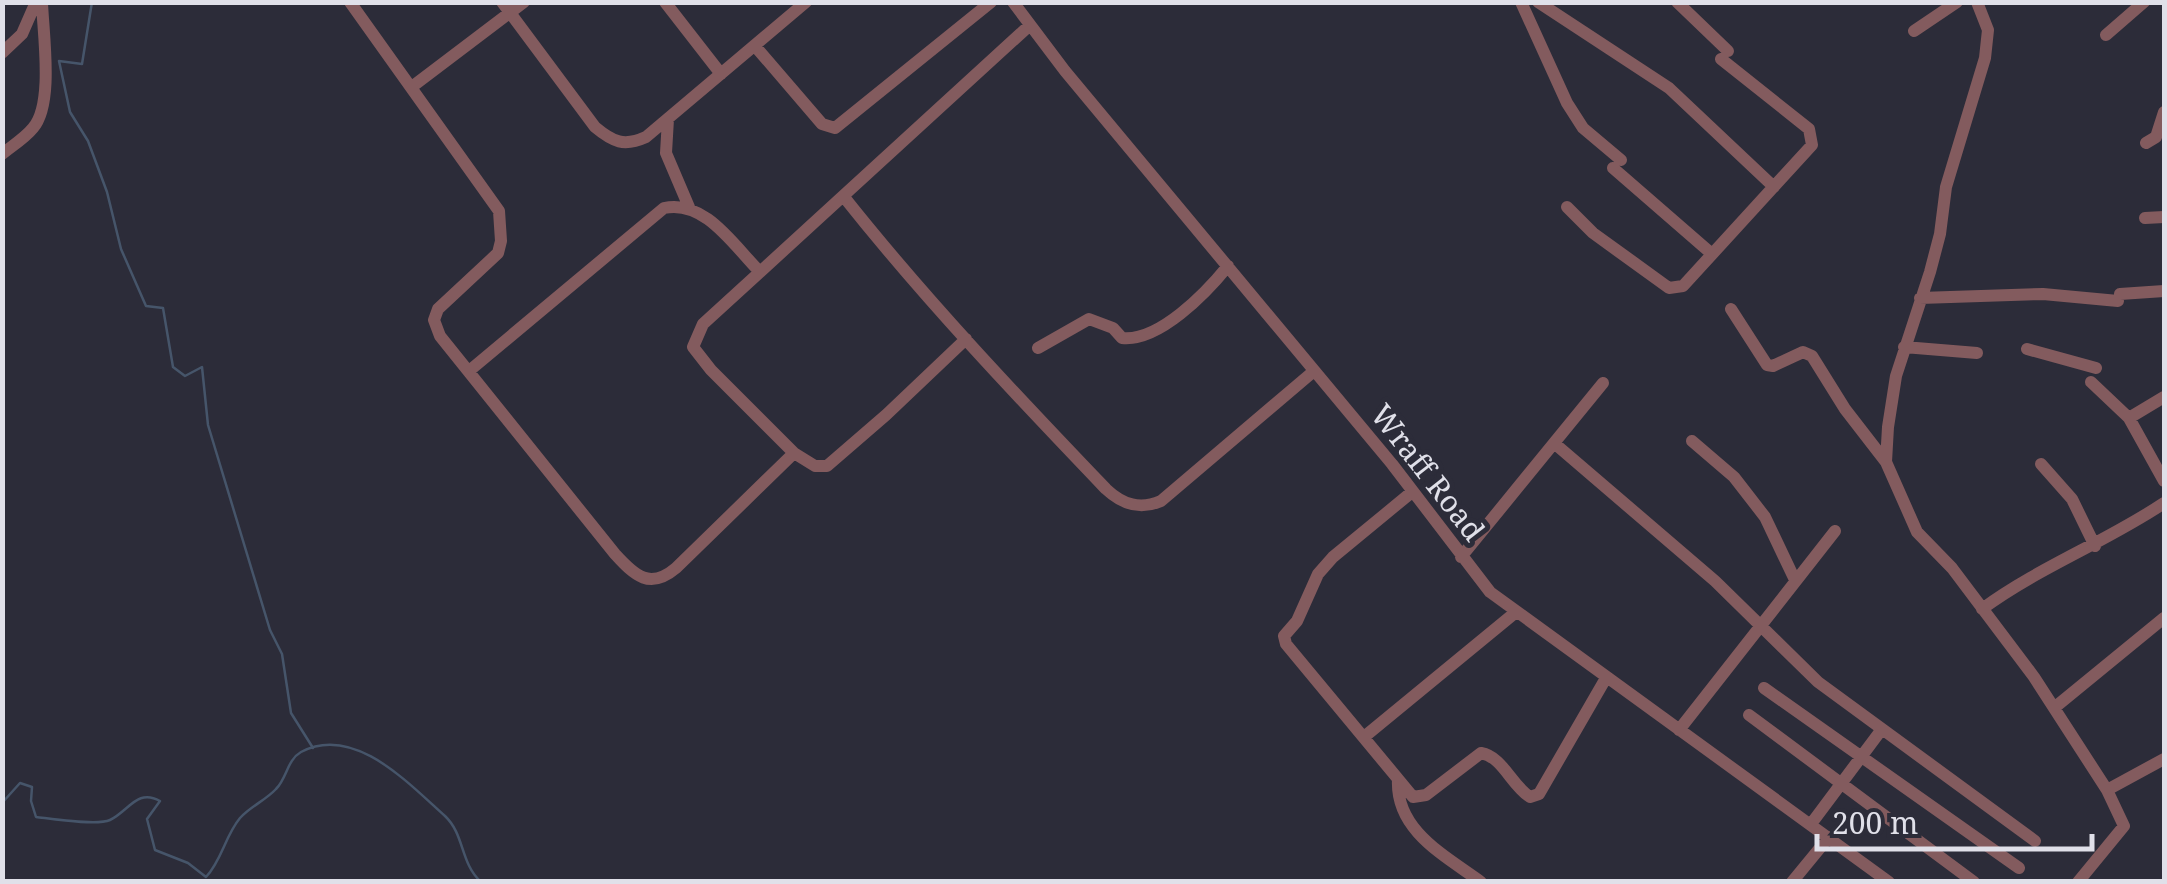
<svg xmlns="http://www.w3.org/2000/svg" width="2167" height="884" font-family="'Noto Serif',serif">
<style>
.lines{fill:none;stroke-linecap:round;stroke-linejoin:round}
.stream{stroke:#46556a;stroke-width:2.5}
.minor{stroke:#835b5e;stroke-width:12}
.labels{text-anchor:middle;stroke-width:10;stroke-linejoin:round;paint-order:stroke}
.street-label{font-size:30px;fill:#e0e0e9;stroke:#2c2c39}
</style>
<rect width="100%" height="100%" fill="#2c2c39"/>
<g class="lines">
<path class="stream" d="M92,2l-10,62 -23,-3 11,51 18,29 19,51 14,57 25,57 17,2 10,59 12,9 17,-9 6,58 62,205 12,24 9,59 22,35
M2,803l18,-20 12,4 -1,14 5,16c17,2 61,9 74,3 19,-9 27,-32 50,-19l-13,18 8,31 33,13 18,14c16,-17 19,-41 34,-59 11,-12 26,-18 36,-29 11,-11 11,-29 25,-37 53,-28 107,31 144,64 20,19 15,47 36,66"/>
<path class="minor" d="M350,2l149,209 2,30 -3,12 -60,56 -4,11 6,16 175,218c20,22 35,36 61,14l118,-115 -83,-83 -18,-23 10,-23 57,-52
M502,2l93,125c18,15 29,20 51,10l160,-135
M665,2l56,72
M1013,2l52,69 327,393 98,128 399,290
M1521,2l46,101 16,25 38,32
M1538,2l131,86 105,99
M1677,2l51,49
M1977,2l11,28 -3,28 -39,129 -6,47 -10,38 -34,104 -8,51 -2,35 31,70 35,36 82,109 73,113 17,36 -46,56
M1914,31l43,-29
M2106,35l38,-33
M755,46l67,78 13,4 156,-126
M2,53l20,-19 14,-32
M413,86l111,-84
M668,119l-2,34 23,54
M2146,143l10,-6 8,-25
M2,154c10,-8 23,-16 31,-26 21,-24 10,-94 9,-126
M1613,168l99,86
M844,197c81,102 172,198 262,292 17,16 34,21 55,12l153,-130
M1567,207l26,26 76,55 14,-2 129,-141 -3,-16 -88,-70
M2145,218l19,-1
M2120,294l44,-3
M1920,298l123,-4 75,7
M1731,309l36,56 6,1 30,-14 9,4 33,53 41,53
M1904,347l73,6
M1038,348l51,-29 24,9 9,10c37,4 84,-45 106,-72
M2027,349l69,19
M469,371l195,-163c41,-9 70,38 96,64l270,-247
M2091,382l38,36 35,63
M2129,418l35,-21
M1692,441l42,36 31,40 30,63
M1554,443l161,138 103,101 217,159
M794,453l21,13h12l59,-51 80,-76
M2041,464l31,35 23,47
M1412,492l-79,65 -15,17 -21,47 -13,15 2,8 127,153 13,-2 55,-42c22,4 30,32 49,44l9,-3 67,-116
M1461,557l142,-174
M1982,609c57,-42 124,-67 182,-106
M1764,688l255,180
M2054,708l110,-90
M1749,715l225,167
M1679,730l156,-199
M1364,737l152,-125
M1398,779c-3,51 46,76 83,103
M2107,790l57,-31
M1811,824l71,-95
M1792,882l37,-45"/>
</g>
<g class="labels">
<g class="street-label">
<text transform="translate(1427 473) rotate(52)" y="10">Wraff Road</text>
</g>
</g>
<rect width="2167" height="884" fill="none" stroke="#e0e0e9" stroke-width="10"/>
<path d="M1817 834v15h275v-15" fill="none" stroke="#e0e0e9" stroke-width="5"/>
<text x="1832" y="834" font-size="30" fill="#e0e0e9" stroke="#2c2c39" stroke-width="8" paint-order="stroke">200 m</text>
</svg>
